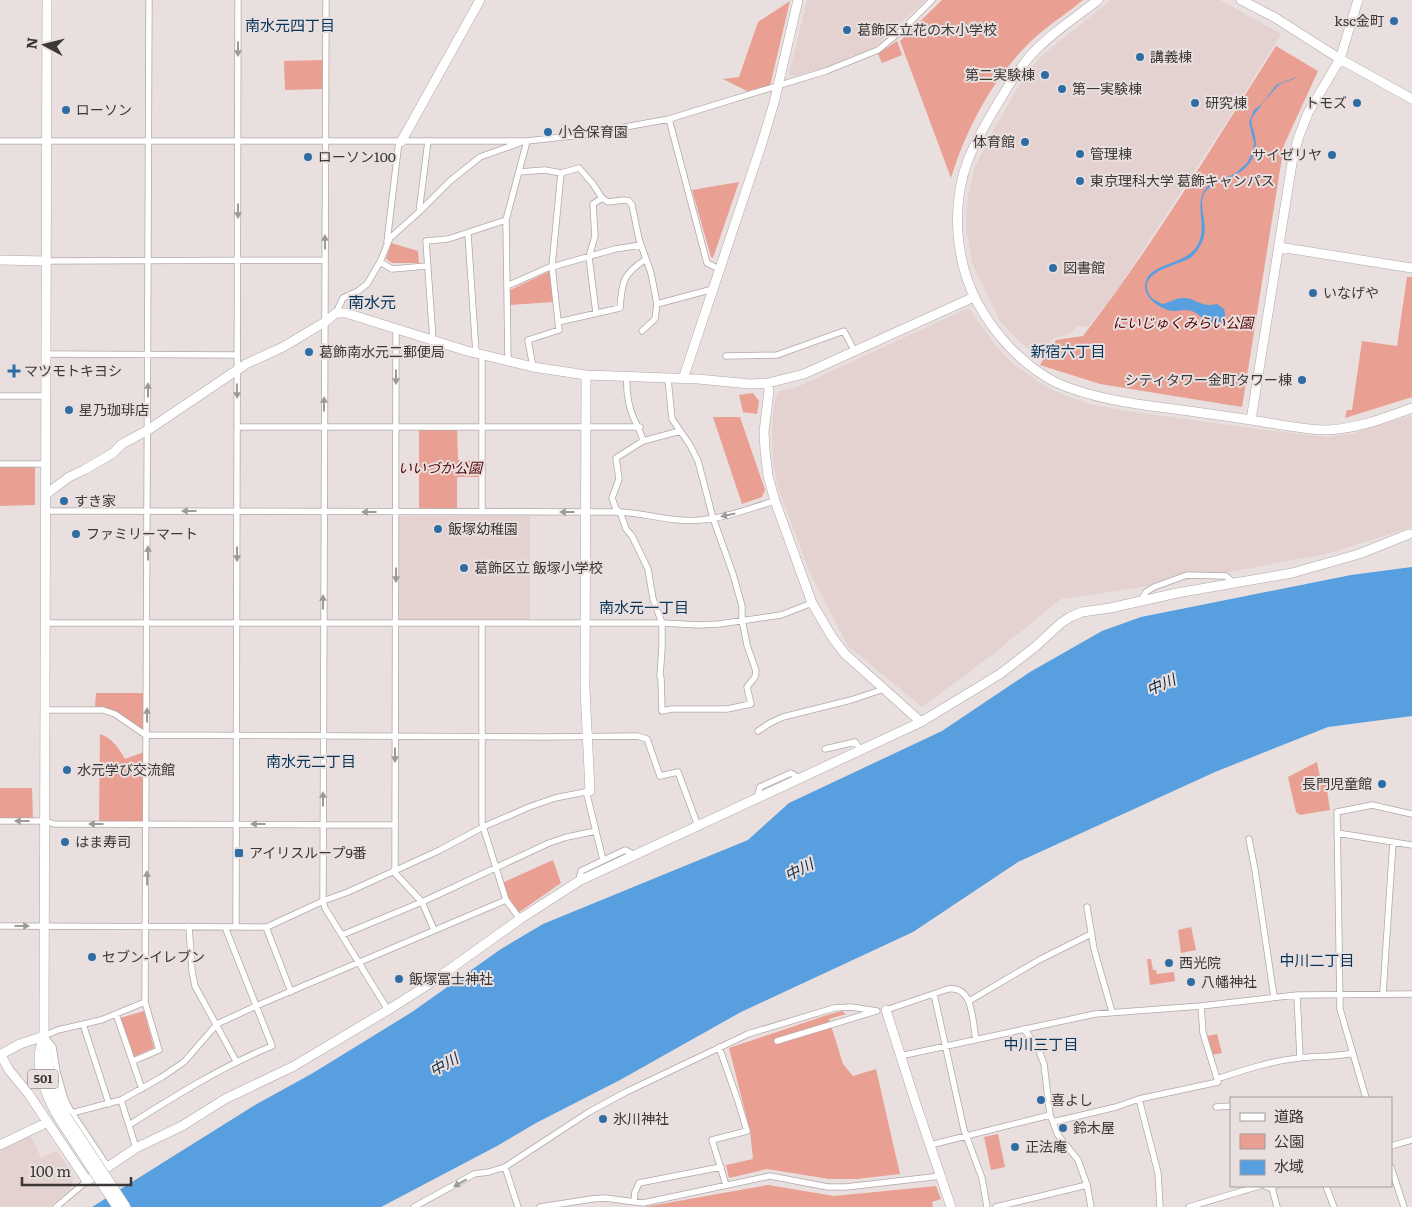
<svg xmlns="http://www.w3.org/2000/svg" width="1412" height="1207" font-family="Literata,'Noto Sans JP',serif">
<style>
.built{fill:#e3d2cf}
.green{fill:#ea9f93}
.water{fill:#589fe0}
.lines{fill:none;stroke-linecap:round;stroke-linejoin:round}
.street-casing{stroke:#b0a8a7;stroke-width:7}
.secondary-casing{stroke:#b0a8a7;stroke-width:10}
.primary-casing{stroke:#b0a8a7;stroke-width:10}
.street{stroke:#fff;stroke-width:5.5}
.secondary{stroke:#fff;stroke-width:9}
.primary{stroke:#fff;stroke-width:9}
.primary-bridge-casing{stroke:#b0a8a7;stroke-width:10;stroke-linecap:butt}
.primary-bridge{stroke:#fff;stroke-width:9}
.oneway{fill:#9c9b9a}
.poi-dot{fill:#2e6da3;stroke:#e8dfde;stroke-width:2}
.labels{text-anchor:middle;stroke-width:4;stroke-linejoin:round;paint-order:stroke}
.shield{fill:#e8dfde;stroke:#6e6968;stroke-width:1}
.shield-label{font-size:12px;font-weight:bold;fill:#3a3736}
.poi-label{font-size:14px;fill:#3a3736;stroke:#e8dfde;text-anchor:start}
.park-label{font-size:14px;font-style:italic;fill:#570000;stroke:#e8dfde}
.neighbourhood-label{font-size:15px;fill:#07355a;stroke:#e8dfde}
.water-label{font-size:15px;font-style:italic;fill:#0d2b46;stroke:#e8dfde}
.quarter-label{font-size:16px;fill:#07355a;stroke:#e8dfde}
</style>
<rect width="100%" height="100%" fill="#e8dfde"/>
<path class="built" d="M807,0h118l-50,47 -49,20 -32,9 -5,-2z
M1111,0h109l61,34 -54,87 -110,169 -29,37 -10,-1 -10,9 -14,3 -14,20 -21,-17 -19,-20 -28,-58 -6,-37 2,-29 7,-31 19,-37 33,-57 18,-19z
M966,309l4,1 26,36 16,17 33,23 21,10 23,8 38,7 130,18 70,8 24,-3 61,-19v112l-82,26 -154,29 -115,17 -68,55 -71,53 -74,-61 -38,-73 -31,-83 -6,-27 -1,-31 1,-18 3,-19 4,-4 17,-4z
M397,516h133v105l-133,-1z
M31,1136l10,22 16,-7 17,25 -4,13 -21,18h-49v-57z"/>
<path class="green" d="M942,0h141c-14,12 -29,21 -43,33 -42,36 -73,92 -89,145l-51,-137z
M790,1l-20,85 -23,5 -24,-12 16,-2 19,-55z
M897,41l5,14 -20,8 -4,-9z
M1276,46l42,25 -34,74 -42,262 -142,-23 -60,-19 16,-25 27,-4c71,-92 131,-192 193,-290z
M323,60l-1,29 -37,1 -1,-29z
M739,182l-26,76 -2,-1 -19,-67z
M391,243l27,8 1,12h-27l-6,-4z
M550,271l3,31 -43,3v-15z
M1407,277h5v120l-67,21 2,-8h5l10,-69 35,5z
M753,393l6,8 -2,13 -14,-2 -4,-17z
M713,417h27l25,73 -3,7 -20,7z
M457,428l1,32 21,1v16h-22v32l-38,-1v-79z
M0,467h35v38l-35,1z
M96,693h48v37l-31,-19 -18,-5z
M100,734c13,5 18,13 25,25l19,-7v71l-45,-1z
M1317,762l3,15 5,-1 5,34 -30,5 -4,-3 -8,-35z
M0,788h32l1,31h-33z
M553,860l8,23 -43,30 -10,-13 -6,-17z
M1191,927l5,23 -15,3 -3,-23z
M1147,959h4l2,11h3l1,4 17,-2 1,9 -25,4z
M144,1011l10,37 -21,9 -13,-39z
M842,1011l4,3 -17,5 14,45 10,12 23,-7 24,105 -43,5h-28l-62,-10 -38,9 -3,-13 27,-6 -3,-28 -21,-83 98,-33z
M1217,1034l5,19 -10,2 -5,-19z
M998,1134l7,33 -14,3 -7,-33z
M768,1185l66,11 102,-10 5,13 -9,3 1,5h-289z"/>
<path class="water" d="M1299,76c-5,4 -14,5 -20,9 -3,2 -26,30 -27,33 -2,6 2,12 3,18 2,10 0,21 -7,29 -10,13 -37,16 -44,29 -7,14 8,33 -4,52 -2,4 -6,9 -10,12 -12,7 -47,13 -43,31 2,9 8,11 15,15 7,-1 13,-6 20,-6 14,-1 17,10 35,6l7,5c2,7 1,11 -3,17 -14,3 -17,-10 -29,-15 -7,-2 -12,0 -19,0 -13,-1 -33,-16 -27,-30 6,-19 42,-16 52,-37 10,-19 -6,-42 10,-58l28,-13 11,-10 6,-12 1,-8 -5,-21 5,-12 8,-6 14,-19z
M1412,567v149l-84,11 -113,45 -197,90 -105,70 -172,80 -121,68 -84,43 -39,23 -116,61h-289l163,-102 58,-32 99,-61 89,-63 42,-25 205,-84 41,-37 153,-72 88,-59 72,-41 39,-14 210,-42z"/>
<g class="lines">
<defs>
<path id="street" d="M326,0l-3,901 2,7 63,102
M669,119l38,144 12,6
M0,141h527l54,-6 88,-16 157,-48 52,-21 23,-19 31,-31
M519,172l26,-2 16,3 -9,93 7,64 -31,10 5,27
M561,173l18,-5 14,16 9,14 -9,6 2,32 -6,21 7,56
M602,198l6,4 16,-2 5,1 3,4 7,34 12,34 6,31 -2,15 -13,12
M419,212l9,-71
M468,234l8,119
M387,242l12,-101
M46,261l279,-1
M380,262l12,7 35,-3
M552,267l63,-18 26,-4
M507,286l45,-20
M657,304l56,-15
M336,313l7,-15 15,-7 9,-7 13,-22 10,-24 29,-26 31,-31 30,-24 42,-15
M558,322l62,-14c2,-27 3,-34 26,-49
M433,340l-7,-99 22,-2 58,-19
M46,354l191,1
M726,356l51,-1 67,-24 11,21
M508,362l-2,-142 21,-79
M627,376c-1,15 1,29 7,43 4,8 7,13 9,22
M668,379l4,40 18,26 8,16 15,57 20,56 9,32v14l5,25 9,26 -1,6 -8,10 4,17 -24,5h-55l-10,2 -1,-33 -1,-2 2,-28v-25l-9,-24 -5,-30 -16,-33 -6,-7 -6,-17 -4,-3 -4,-11 7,-19 -3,-21 27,-17 37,-10
M0,396h45
M238,427h402
M0,464h45
M45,511l575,1c26,1 53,11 80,8 26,-2 50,-12 75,-19
M482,511v-156
M1140,602l6,-10 8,-5 33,-12 39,1 9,8
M45,623h617l37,2 20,-1 62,-9 31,-12
M482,623v200l24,77 14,19
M45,710h58l12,4 32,22
M758,731l12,-8 13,-6 68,-17 33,-11
M147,735l396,2 94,-1 10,3 13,37 18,-4 20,54
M825,749l30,-7 6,8
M586,791l17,69
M757,798l3,-11 31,-14 8,5
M0,821h45l9,3 341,1
M1337,833l75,12
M1249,839l6,31 19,127
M393,871l29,31 12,28
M395,871l1,-543
M579,881l2,-10 44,-21 10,5
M1087,907l7,42 18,63
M0,926l267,1 56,-26 25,-9 44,-20 48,-22 43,-23 46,-20 26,-9 35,-7
M189,926l3,45 3,15 41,75
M236,927l2,-927
M266,927l25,65
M342,935l80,-33 127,-59 18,-6 29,-6
M1383,993l10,-151
M934,994l30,136 18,48 5,29
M1297,995l3,62
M969,1001l70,-41 52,-26
M886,1010l62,-21c26,-4 24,33 28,50
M116,1014l26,75
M83,1024l26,80
M1024,1029l14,19 6,16 6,51 8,20 20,25 9,25 4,22
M777,1041l96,-29
M719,1047l18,51 10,33 -35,9 14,45
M900,1056l195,-42 106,-8 96,-11 115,-1
M133,1061l26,-11 -14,-48
M1217,1079c27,-9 54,-18 82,-21 18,-2 36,-1 54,-5
M1366,1098l-26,-89 -3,-197 35,-7 40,9
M1139,1099l19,74 2,34
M121,1100l15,48
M1216,1107l15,-1
M72,1113l49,-13 41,-23 22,-15 33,-38 39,-18 250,-106
M1053,1122l63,-15 23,-8 79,-17 -15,-49 -2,-27
M129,1125c46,-29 92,-58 143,-79l-47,-119
M930,1145l120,-30
M1391,1146l21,-6
M108,1167l-36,-54 -7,-13 -8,-28 -4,-25 -9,-11 14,-6 43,-10 44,-18 4,-1002
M505,1167l13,40
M1391,1167l13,40
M1265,1186l5,2 5,-2
M1326,1186l8,21
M1272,1188l5,19
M634,1202l1,-10 4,-9 82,-16
M56,1207l31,-26
M414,1207l60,-33 15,-2 16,-5 84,-55 37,-20 122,-58 86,-26 17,-1 26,4
M540,1207l52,-8 13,-1 38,5 127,-27 58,11h18l95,-11
M996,1207l91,-22
M1189,1207l70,-21"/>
<path id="secondary" d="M1098,0c-23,18 -48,34 -68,56 -14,16 -24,34 -35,52 -10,17 -20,34 -27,52 -17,45 -13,100 9,142 18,33 45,63 78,80 43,20 101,24 148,31 22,3 44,6 66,10 19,3 39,7 58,7 29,-1 58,-12 85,-22
M1241,0l33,17 66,42 72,40
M401,142l79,-142
M1279,247l133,21
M0,260l46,1
M586,375l-1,314 5,102
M683,379l78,-233 13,-43 24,-103
M768,383l1,8 -5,41 1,18 3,26 7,25 37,102 20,34 13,17 76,68
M1251,420l42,-263 6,-21 9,-23 32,-54 18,-59
M45,495l24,-18 15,-7 29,-17 9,-9 26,-14 98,-66 37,-17 42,-25 11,-9h10l121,38 66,16 53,8 112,4 52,5 18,-1 36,-9 170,-77
M886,1010l29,91 36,106
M44,1036l3,-1036
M1,1055l8,15 19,23 59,88 49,-33 46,-22 43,-27 69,-33 94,-56 44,-28 88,-63 59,-38 342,-159 79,-48 35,-27 26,-24 9,-6 12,-5 28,-4 67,-15 115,-20 67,-19 50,-20
M0,1145l48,-23"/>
<path id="primary" d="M44,1036c-2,7 -6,16 -5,24 1,21 10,42 21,60
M45,1041l6,41 15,34
M0,1055l20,-11 24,-8"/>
</defs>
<use href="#street" class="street-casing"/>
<use href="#secondary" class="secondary-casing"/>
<use href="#primary" class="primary-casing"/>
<use href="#street" class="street"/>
<use href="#secondary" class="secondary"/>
<use href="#primary" class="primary"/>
<defs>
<path id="primary-bridge" d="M66,1116l60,91
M60,1120l57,87"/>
</defs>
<use href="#primary-bridge" class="primary-bridge-casing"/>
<use href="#primary-bridge" class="primary-bridge"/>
</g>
<defs><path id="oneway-solid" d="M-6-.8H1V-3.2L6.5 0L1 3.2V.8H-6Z" transform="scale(1.25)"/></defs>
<g class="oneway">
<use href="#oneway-solid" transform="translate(238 49) rotate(90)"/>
<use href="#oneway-solid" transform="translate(238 211) rotate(90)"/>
<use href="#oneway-solid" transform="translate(325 242) rotate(-90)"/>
<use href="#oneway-solid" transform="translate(396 377) rotate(90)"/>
<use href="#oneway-solid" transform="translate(148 390) rotate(-90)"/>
<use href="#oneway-solid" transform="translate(237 391) rotate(89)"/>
<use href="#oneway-solid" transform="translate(324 404) rotate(-89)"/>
<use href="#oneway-solid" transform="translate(189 511) rotate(-180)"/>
<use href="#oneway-solid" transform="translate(369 512) rotate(-180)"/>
<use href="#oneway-solid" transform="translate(567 512) rotate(-180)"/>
<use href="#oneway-solid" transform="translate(728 515) rotate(168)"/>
<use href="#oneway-solid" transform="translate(148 553) rotate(-90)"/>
<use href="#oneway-solid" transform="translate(237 554) rotate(90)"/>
<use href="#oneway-solid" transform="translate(396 575) rotate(90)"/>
<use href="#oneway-solid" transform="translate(323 602) rotate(-90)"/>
<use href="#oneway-solid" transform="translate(147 715) rotate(-90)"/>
<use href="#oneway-solid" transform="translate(395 755) rotate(90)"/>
<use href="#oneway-solid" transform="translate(323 799) rotate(-90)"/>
<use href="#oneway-solid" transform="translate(22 821) rotate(-180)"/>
<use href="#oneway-solid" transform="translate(96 824) rotate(180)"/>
<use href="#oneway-solid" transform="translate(258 824) rotate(-180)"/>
<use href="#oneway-solid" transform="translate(147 878) rotate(-91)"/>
<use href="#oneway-solid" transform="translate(22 926)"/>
<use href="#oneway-solid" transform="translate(460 1183) rotate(151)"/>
</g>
<g class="poi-dot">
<circle cx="1394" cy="21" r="5"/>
<circle cx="847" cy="30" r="5"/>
<circle cx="1140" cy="57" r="5"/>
<circle cx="1045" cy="75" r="5"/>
<circle cx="1062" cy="89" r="5"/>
<circle cx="1195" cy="103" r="5"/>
<circle cx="1357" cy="103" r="5"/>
<circle cx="66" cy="110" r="5"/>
<circle cx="548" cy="132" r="5"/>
<circle cx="1025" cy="142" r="5"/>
<circle cx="1080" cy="154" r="5"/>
<circle cx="1332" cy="155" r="5"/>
<circle cx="308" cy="157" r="5"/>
<circle cx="1080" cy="181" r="5"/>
<circle cx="1053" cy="268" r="5"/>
<circle cx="1313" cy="293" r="5"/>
<circle cx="309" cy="352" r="5"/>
<path d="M11.5 363.5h5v5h5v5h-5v5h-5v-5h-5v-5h5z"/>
<circle cx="1302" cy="380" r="5"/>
<circle cx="69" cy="410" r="5"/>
<circle cx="64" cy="501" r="5"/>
<circle cx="438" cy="529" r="5"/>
<circle cx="76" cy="534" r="5"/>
<circle cx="464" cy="568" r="5"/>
<circle cx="67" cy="770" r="5"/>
<circle cx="1382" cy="784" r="5"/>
<circle cx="65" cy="842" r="5"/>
<rect x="234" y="848" width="10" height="10" rx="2.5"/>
<circle cx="92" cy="957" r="5"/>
<circle cx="1169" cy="963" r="5"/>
<circle cx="399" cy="979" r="5"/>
<circle cx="1191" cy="982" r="5"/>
<circle cx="1041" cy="1100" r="5"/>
<circle cx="603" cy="1119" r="5"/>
<circle cx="1063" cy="1128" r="5"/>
<circle cx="1015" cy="1147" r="5"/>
</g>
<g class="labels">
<rect class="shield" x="28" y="1069.5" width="30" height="19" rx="4"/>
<g class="shield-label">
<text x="43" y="1083">501</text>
</g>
<g class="poi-label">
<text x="1384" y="26" text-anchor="end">ksc金町</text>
<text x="857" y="35">葛飾区立花の木小学校</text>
<text x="1150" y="62">講義棟</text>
<text x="1035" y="80" text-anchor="end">第二実験棟</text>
<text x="1072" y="94">第一実験棟</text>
<text x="1205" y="108">研究棟</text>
<text x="1347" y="108" text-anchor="end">トモズ</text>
<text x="76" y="115">ローソン</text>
<text x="558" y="137">小合保育園</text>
<text x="1015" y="147" text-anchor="end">体育館</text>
<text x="1090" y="159">管理棟</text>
<text x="1322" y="160" text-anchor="end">サイゼリヤ</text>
<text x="318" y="162">ローソン100</text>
<text x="1090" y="186">東京理科大学 葛飾キャンパス</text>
<text x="1063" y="273">図書館</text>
<text x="1323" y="298">いなげや</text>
<text x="319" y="357">葛飾南水元二郵便局</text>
<text x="24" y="376">マツモトキヨシ</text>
<text x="1292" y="385" text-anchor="end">シティタワー金町タワー棟</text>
<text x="79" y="415">星乃珈琲店</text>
<text x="74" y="506">すき家</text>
<text x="448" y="534">飯塚幼稚園</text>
<text x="86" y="539">ファミリーマート</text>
<text x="474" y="573">葛飾区立 飯塚小学校</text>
<text x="77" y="775">水元学び交流館</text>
<text x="1372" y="789" text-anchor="end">長門児童館</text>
<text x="75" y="847">はま寿司</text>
<text x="249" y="858">アイリスループ9番</text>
<text x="102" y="962">セブン-イレブン</text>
<text x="1179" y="968">西光院</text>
<text x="409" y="984">飯塚冨士神社</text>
<text x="1201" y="987">八幡神社</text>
<text x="1051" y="1105">喜よし</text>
<text x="613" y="1124">氷川神社</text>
<text x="1073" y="1133">鈴木屋</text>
<text x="1025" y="1152">正法庵</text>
</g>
<g class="park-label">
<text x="1183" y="328">にいじゅくみらい公園</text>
<text x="440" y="473">いいづか公園</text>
</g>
<g class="neighbourhood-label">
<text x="290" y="31">南水元四丁目</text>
<text x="1068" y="357">新宿六丁目</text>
<text x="644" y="613">南水元一丁目</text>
<text x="311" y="767">南水元二丁目</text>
<text x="1317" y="966">中川二丁目</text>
<text x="1041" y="1050">中川三丁目</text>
</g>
<g class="water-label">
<text transform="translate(1161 685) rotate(-23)" y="5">中川</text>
<text transform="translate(799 870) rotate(-27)" y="5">中川</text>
<text transform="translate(444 1065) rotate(-29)" y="5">中川</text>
</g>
<g class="quarter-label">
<text x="372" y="308">南水元</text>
</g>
</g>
<rect x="1230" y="1097" width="162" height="90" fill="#e8dfde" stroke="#a29c9b"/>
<rect x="1240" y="1113" width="25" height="8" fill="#ffffff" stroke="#a29c9b"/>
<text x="1274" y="1122" font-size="15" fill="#3a3736">道路</text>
<rect x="1240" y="1134" width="25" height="15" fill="#ea9f93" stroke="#a29c9b"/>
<text x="1274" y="1147" font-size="15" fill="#3a3736">公園</text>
<rect x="1240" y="1160" width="25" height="15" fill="#589fe0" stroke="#a29c9b"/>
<text x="1274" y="1172" font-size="15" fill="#3a3736">水域</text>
<g transform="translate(45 45) rotate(277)" stroke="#e8dfde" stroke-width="4" paint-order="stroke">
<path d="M0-4L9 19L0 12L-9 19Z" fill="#3a3736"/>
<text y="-8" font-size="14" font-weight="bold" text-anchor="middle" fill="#3a3736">N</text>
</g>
<path d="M22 1177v8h109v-8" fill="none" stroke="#3a3736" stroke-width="2.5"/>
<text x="30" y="1177" font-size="15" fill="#3a3736" stroke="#e8dfde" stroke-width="4" paint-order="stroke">100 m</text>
</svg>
